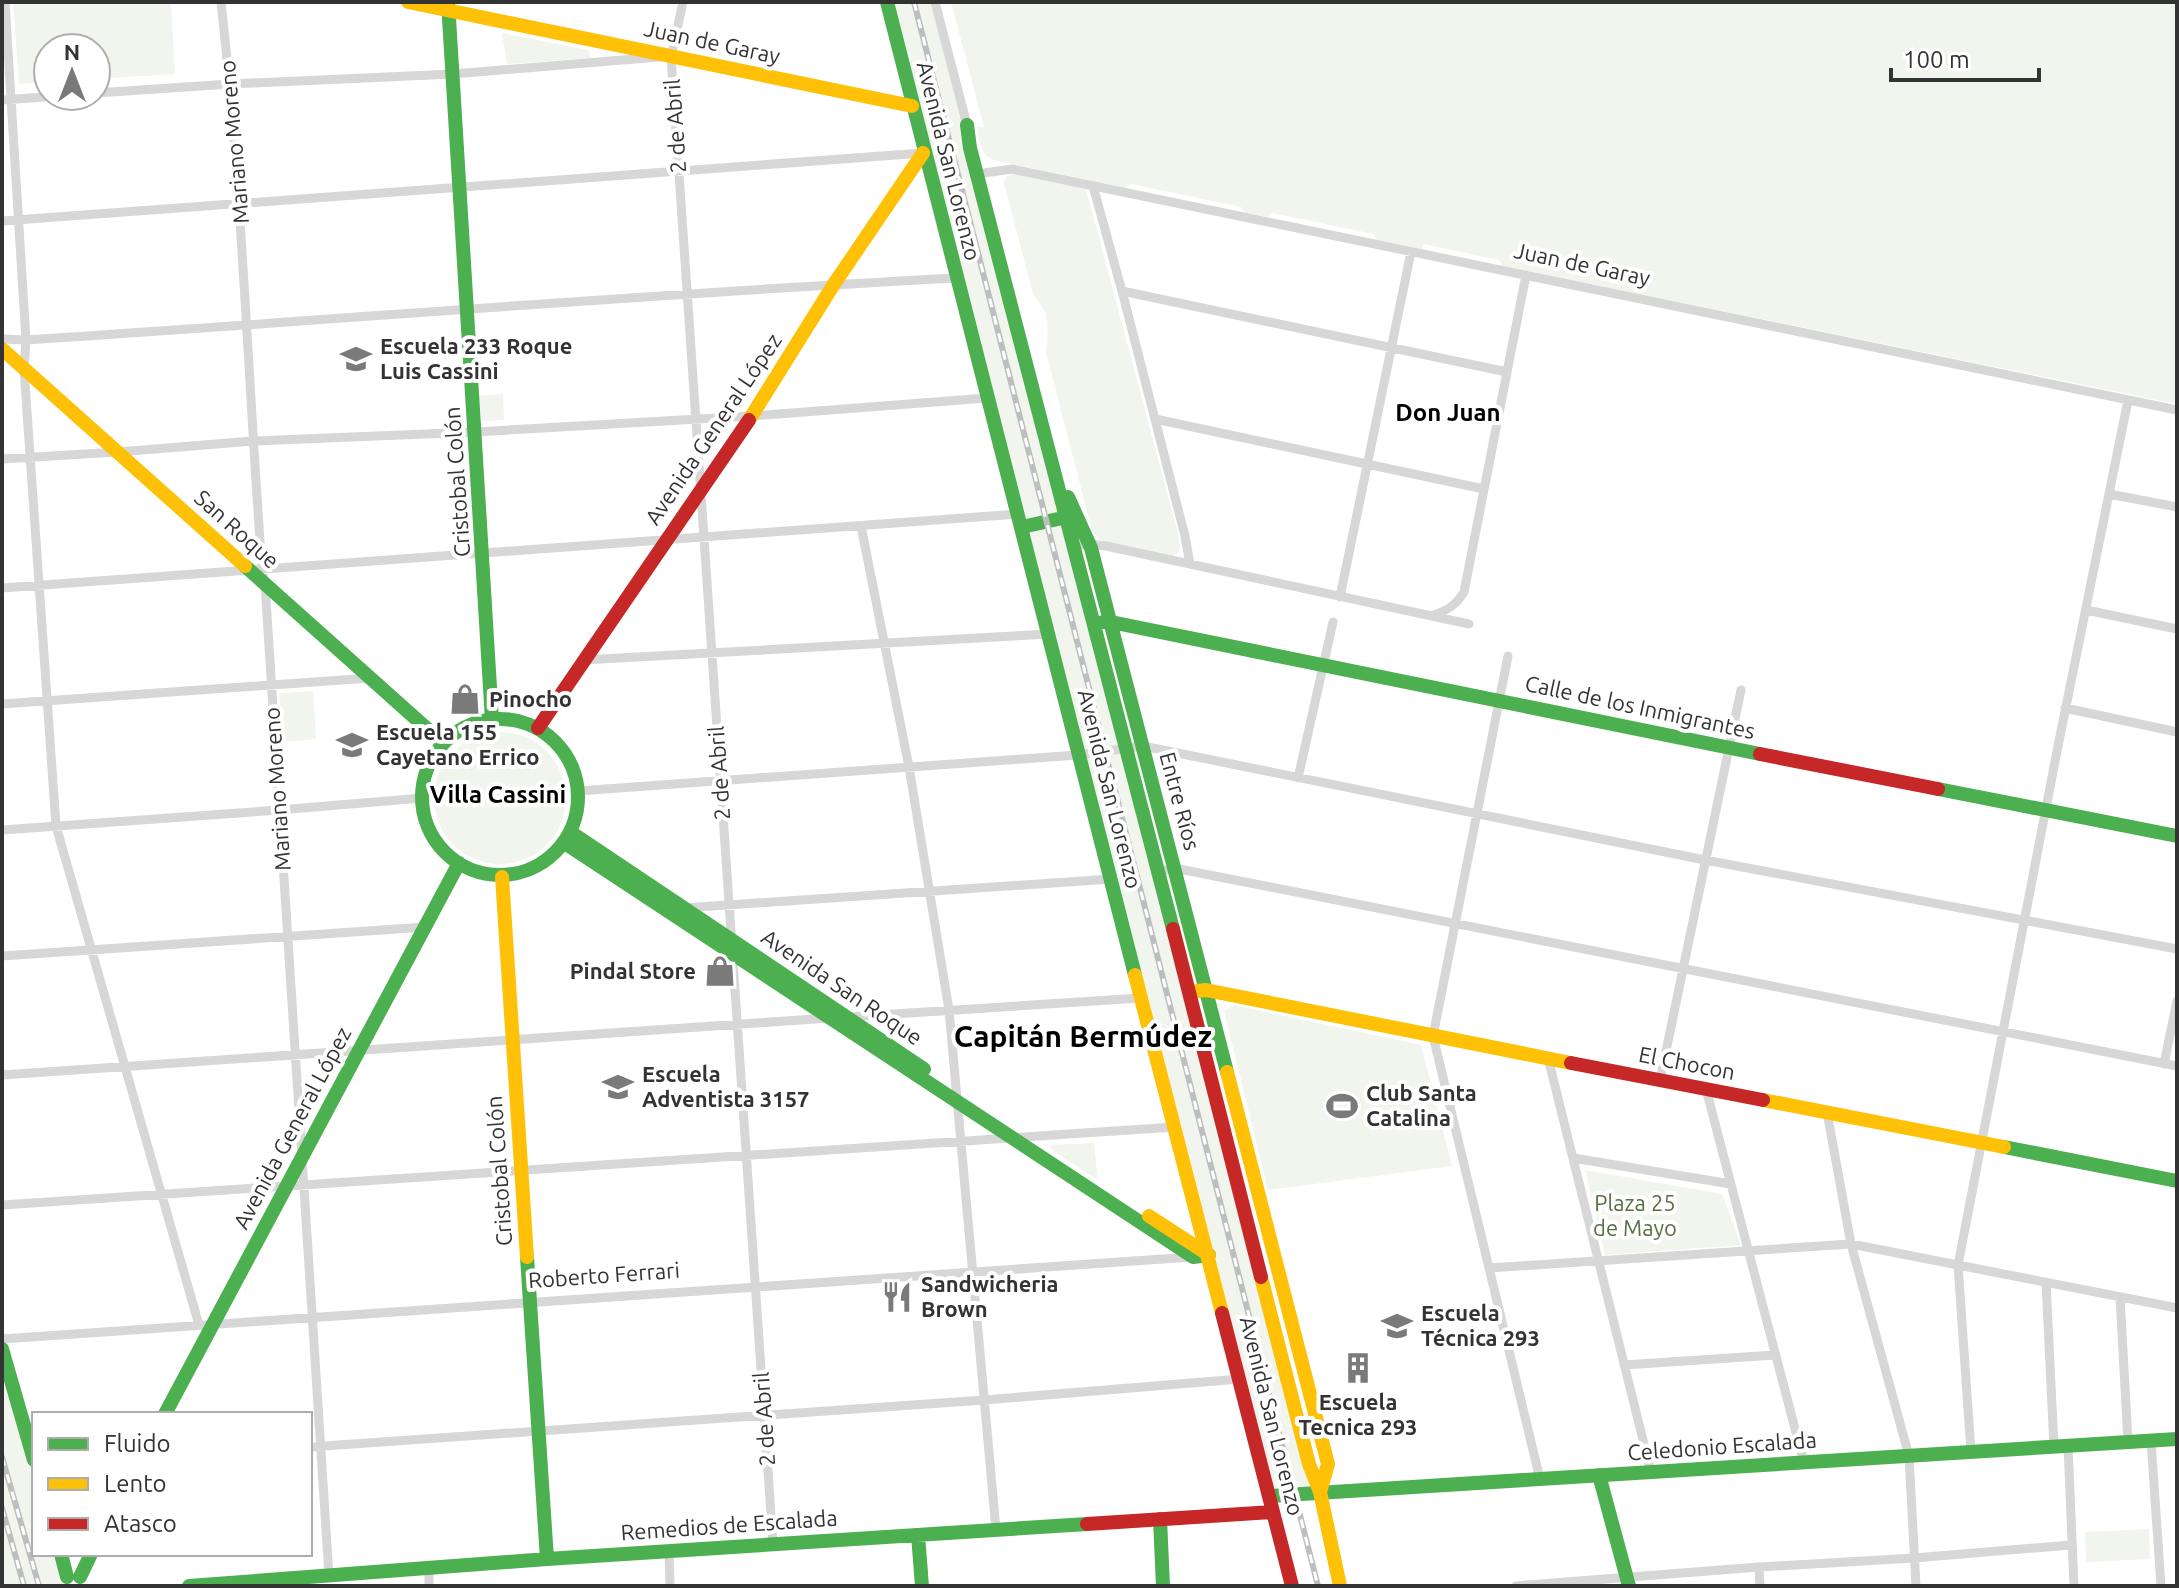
<svg xmlns="http://www.w3.org/2000/svg" width="2179" height="1588" font-family="Ubuntu,sans-serif">
<style>
.green{fill:#f1f5ed}
.lines{fill:none;stroke-linecap:round;stroke-linejoin:round}
.street{stroke:#d7d7d7;stroke-width:9}
.fast{stroke:#4caf50;stroke-width:14}
.slow{stroke:#ffc107;stroke-width:14}
.jam{stroke:#c62828;stroke-width:14}
.rail-casing{stroke:#bebebe;stroke-width:6}
.rail{stroke:#fff;stroke-width:3;stroke-dasharray:9;stroke-linecap:butt}
.labels{text-anchor:middle;stroke-width:8;stroke-linejoin:round;paint-order:stroke}
.street-label{font-size:22px;fill:#333;stroke:#fff}
.poi-label{font-size:22px;font-weight:bold;fill:#333;stroke:#fff;text-anchor:start}
.park-label{font-size:22px;fill:#56703f;stroke:#fff}
.neighbourhood-label{font-size:24px;font-weight:bold;fill:#000;stroke:#fff}
.district-label{font-size:30px;font-weight:bold;fill:#000;stroke:#fff}
</style>
<rect width="100%" height="100%" fill="#fff"/>
<path class="green" d="M13,2h158l4,72 -79,5v-31h-48v34l-29,2z
M887,2h48l385,1490 -51,4z
M951,2h1226v402l-674,-138 -4,-6 -75,-16 -2,5 -45,-9 -3,-6 -102,-21 -5,4 -23,-5 -3,-5 -110,-23 -5,4 -133,-28c-13,-6 -13,-21 -17,-34l8,1z
M502,33l86,17 2,5 -1,3 -82,6z
M1014,173l72,16 92,345 2,15 -3,5 -6,3 -69,-14 -10,-12 -46,-179c3,-26 4,-38 -13,-58l-29,-111 2,-6z
M503,394l1,26 -21,1 -2,-4 -2,-21z
M313,691l3,48 -33,3 -4,-49z
M434 798a66 66 0 1 1 132 0a66 66 0 1 1-132 0Z
M1234,1005l187,40 31,121 -184,24 -44,-179z
M1094,1143l4,37 -46,-30 -2,-5z
M1585,1170l137,24 19,51 -136,10z
M2,1349l32,111v94h27l10,32h-69z
M2149,1529l1,30 -64,3 -1,-30z"/>
<g class="lines">
<path class="street" d="M5,2l21,338 -2,29 32,457 143,499
M221,2c21,188 27,378 41,567l3,15 64,992
M683,2l-12,55 102,1487
M935,2l32,123
M96,93l134,-9 223,-10 206,-17
M2,100l57,-4
M977,174l35,-5 1165,241
M1093,186l29,105 63,245 5,28
M2,221l921,-68
M1122,291l385,81
M2,339l24,1c310,-20 619,-46 930,-62
M1155,419l329,70
M2,459l116,-7 135,-11 222,-9 276,-16 236,-18
M2109,494l68,13
M861,526l48,241 40,243 47,520
M1075,546l14,-2 17,2 363,78
M2,588l1016,-74
M1340,597l71,-345
M2086,610l91,19
M1434,615c14,-5 22,-10 30,-23l62,-317
M1508,656l-75,380 107,443
M583,660l466,-26
M2,704l368,-26
M2065,708l112,24
M1298,778l35,-156
M578,791l500,-36 65,-9 562,114 472,89
M2,830l277,-20 143,-12
M1158,872l16,-4 1003,198
M683,908l428,-29
M2,956l424,-29
M847,1017l294,-19
M1548,1058l103,414
M2164,1064l13,-63
M2,1075l827,-57
M1660,1080l81,-390
M1706,1089l98,374
M1827,1112l24,132 58,212 7,130
M1573,1158l158,26
M2,1205l1173,-78
M1489,1268l362,-24 326,64
M2046,1282l8,165
M2120,1297l8,145
M2,1339l1190,-82
M1624,1365l151,-10
M2151,1441l10,145
M2068,1446l6,140
M310,1447l674,-47 256,-21
M1971,1452l-13,-187 99,-514 71,-351
M669,1551l1,35
M1759,1567l1,19
M429,1568v18
M1516,1586l243,-19 155,-9 157,-13"/>
<path class="fast" d="M448,2l44,718
M887,2l248,973
M967,125l3,23c67,261 137,521 203,781
M1068,497l23,51 136,524
M1022,527l54,-12
M245,566l198,177
M1103,622h8l649,132
M422 797a78 78 0 1 1 156 0a78 78 0 1 1-156 0Z
M1938,789l239,47
M572,833l352,236
M566,844l627,413 16,-2
M2004,1147l173,34
M527,1257l20,302
M2,1349l32,111
M165,1414l294,-551
M1599,1475l30,111
M1269,1496l908,-57
M1160,1519l3,67
M918,1535l4,51
M61,1554l6,23
M80,1577l11,-23
M189,1586l358,-27 540,-35"/>
<path class="slow" d="M408,2l504,104
M2,349l243,217
M749,420l85,-136 89,-131
M502,877l25,380
M1135,975l87,338
M1197,991l9,-1 365,73
M1227,1072l101,392 -8,28
M1763,1100l241,47
M1149,1216l60,39
M1261,1277l48,187 11,28 20,94"/>
<path class="jam" d="M538,728l211,-308
M1760,754l178,35
M1173,929l88,348
M1571,1063l192,37
M1222,1313l70,273
M1087,1524l186,-12"/>
<defs>
<path id="rail" d="M914,2l404,1584
M2,1457l37,129
M2,1508l22,78"/>
</defs>
<use href="#rail" class="rail-casing"/>
<use href="#rail" class="rail"/>
</g>
<defs>
<symbol id="school-bare" viewBox="-9 -9 18 18"><path d="M0-5L7-2L0 1L-7-2ZM-4 1L0 2.5L4 1V4Q0 6-4 4Z" fill="#7a7a7a" stroke="#fff" stroke-width="2.5" paint-order="stroke"/></symbol>
<symbol id="shop-bare" viewBox="-9 -9 18 18"><path d="M-5-2.5h2.3a2.7 3.5 0 0 1 5.4 0H5L5.5 6h-11ZM-1.5-2.5h3a1.5 2.3 0 0 0-3 0Z" fill="#7a7a7a" stroke="#fff" stroke-width="2.5" paint-order="stroke"/></symbol>
<symbol id="stadium-bare" viewBox="-9 -9 18 18"><path d="M0-5a6.5 5 0 1 0 0 10a6.5 5 0 1 0 0-10ZM-3.5-1.8h7v3.6h-7Z" fill="#7a7a7a" stroke="#fff" stroke-width="2.5" paint-order="stroke"/></symbol>
<symbol id="restaurant-bare" viewBox="-9 -9 18 18"><path d="M-5-6h1v4h1v-4h1v4h1v-4h1v5L-1.5 .5V6h-2V.5L-5-1ZM5-6V6H3V1.5H1.5Q1.5-4 5-6Z" fill="#7a7a7a" stroke="#fff" stroke-width="2.5" paint-order="stroke"/></symbol>
<symbol id="building-bare" viewBox="-9 -9 18 18"><path d="M-4-6H4V6H1V3H-1V6H-4ZM-2.5-4.3h1.7v1.8h-1.7ZM.8-4.3h1.7v1.8H.8ZM-2.5-1h1.7V.8h-1.7ZM.8-1h1.7V.8H.8Z" fill="#7a7a7a" stroke="#fff" stroke-width="2.5" paint-order="stroke"/></symbol>
</defs>
<g fill-rule="evenodd">
<use href="#school-bare" x="334" y="337" width="44" height="44"/>
<use href="#shop-bare" x="443" y="677" width="44" height="44"/>
<use href="#school-bare" x="330" y="723" width="44" height="44"/>
<use href="#shop-bare" x="698" y="949" width="44" height="44"/>
<use href="#school-bare" x="596" y="1065" width="44" height="44"/>
<use href="#stadium-bare" x="1320" y="1084" width="44" height="44"/>
<use href="#restaurant-bare" x="875" y="1275" width="44" height="44"/>
<use href="#school-bare" x="1375" y="1304" width="44" height="44"/>
<use href="#building-bare" x="1336" y="1346" width="44" height="44"/>
</g>
<g class="labels">
<g class="street-label">
<text transform="translate(712 42) rotate(12)" y="8">Juan de Garay</text>
<text transform="translate(675 126) rotate(-94)" y="8">2 de Abril</text>
<text transform="translate(234 142) rotate(-95)" y="8">Mariano Moreno</text>
<text transform="translate(949 161) rotate(76)" y="8">Avenida San Lorenzo</text>
<text transform="translate(1582 264) rotate(12)" y="8">Juan de Garay</text>
<text transform="translate(713 429) rotate(-56)" y="8">Avenida General López</text>
<text transform="translate(457 482) rotate(-94)" y="8">Cristobal Colón</text>
<text transform="translate(237 529) rotate(42)" y="8">San Roque</text>
<text transform="translate(1640 707) rotate(12)" y="8">Calle de los Inmigrantes</text>
<text transform="translate(719 773) rotate(-94)" y="8">2 de Abril</text>
<text transform="translate(277 789) rotate(-94)" y="8">Mariano Moreno</text>
<text transform="translate(1110 789) rotate(76)" y="8">Avenida San Lorenzo</text>
<text transform="translate(1180 801) rotate(75)" y="8">Entre Ríos</text>
<text transform="translate(842 987) rotate(34)" y="8">Avenida San Roque</text>
<text transform="translate(1687 1063) rotate(11)" y="8">El Chocon</text>
<text transform="translate(292 1128) rotate(-62)" y="8">Avenida General López</text>
<text transform="translate(499 1171) rotate(-94)" y="8">Cristobal Colón</text>
<text transform="translate(604 1275) rotate(-4)" y="8">Roberto Ferrari</text>
<text transform="translate(1272 1416) rotate(76)" y="8">Avenida San Lorenzo</text>
<text transform="translate(764 1419) rotate(-94)" y="8">2 de Abril</text>
<text transform="translate(1722 1446) rotate(-4)" y="8">Celedonio Escalada</text>
<text transform="translate(729 1525) rotate(-4)" y="8">Remedios de Escalada</text>
</g>
<g class="poi-label">
<text x="380" y="354">Escuela 233 Roque<tspan x="380" dy="25">Luis Cassini</tspan></text>
<text x="489" y="707">Pinocho</text>
<text x="376" y="740">Escuela 155<tspan x="376" dy="25">Cayetano Errico</tspan></text>
<text x="696" y="979" text-anchor="end">Pindal Store</text>
<text x="642" y="1082">Escuela<tspan x="642" dy="25">Adventista 3157</tspan></text>
<text x="1366" y="1101">Club Santa<tspan x="1366" dy="25">Catalina</tspan></text>
<text x="921" y="1292">Sandwicheria<tspan x="921" dy="25">Brown</tspan></text>
<text x="1421" y="1321">Escuela<tspan x="1421" dy="25">Técnica 293</tspan></text>
<text x="1358" y="1410" text-anchor="middle">Escuela<tspan x="1358" dy="25">Tecnica 293</tspan></text>
</g>
<g class="park-label">
<text x="1635" y="1211">Plaza 25<tspan x="1635" dy="25">de Mayo</tspan></text>
</g>
<g class="neighbourhood-label">
<text x="1448" y="421">Don Juan</text>
<text x="498" y="803">Villa Cassini</text>
</g>
<g class="district-label">
<text x="1083" y="1047">Capitán Bermúdez</text>
</g>
</g>
<rect width="2179" height="1588" fill="none" stroke="#333333" stroke-width="8"/>
<rect x="32" y="1412" width="280" height="144" fill="#ffffff" stroke="#adadad" stroke-width="2"/>
<rect x="48" y="1438" width="40" height="12" fill="#4caf50" stroke="#adadad" stroke-width="2"/>
<text x="104" y="1452" font-size="24" fill="#333333">Fluido</text>
<rect x="48" y="1478" width="40" height="12" fill="#ffc107" stroke="#adadad" stroke-width="2"/>
<text x="104" y="1492" font-size="24" fill="#333333">Lento</text>
<rect x="48" y="1518" width="40" height="12" fill="#c62828" stroke="#adadad" stroke-width="2"/>
<text x="104" y="1532" font-size="24" fill="#333333">Atasco</text>
<g transform="translate(72 72)"><circle r="38" fill="#ffffff" stroke="#adadad" stroke-width="2"/>
<path d="M0-6L14 30L0 20L-14 30Z" fill="#7a7a7a"/>
<text y="-12" font-size="22" font-weight="bold" text-anchor="middle" fill="#333333">N</text>
</g>
<path d="M1891 68v12h148v-12" fill="none" stroke="#333333" stroke-width="4"/>
<text x="1903" y="68" font-size="24" fill="#333333" stroke="#ffffff" stroke-width="6" paint-order="stroke">100 m</text>
</svg>
